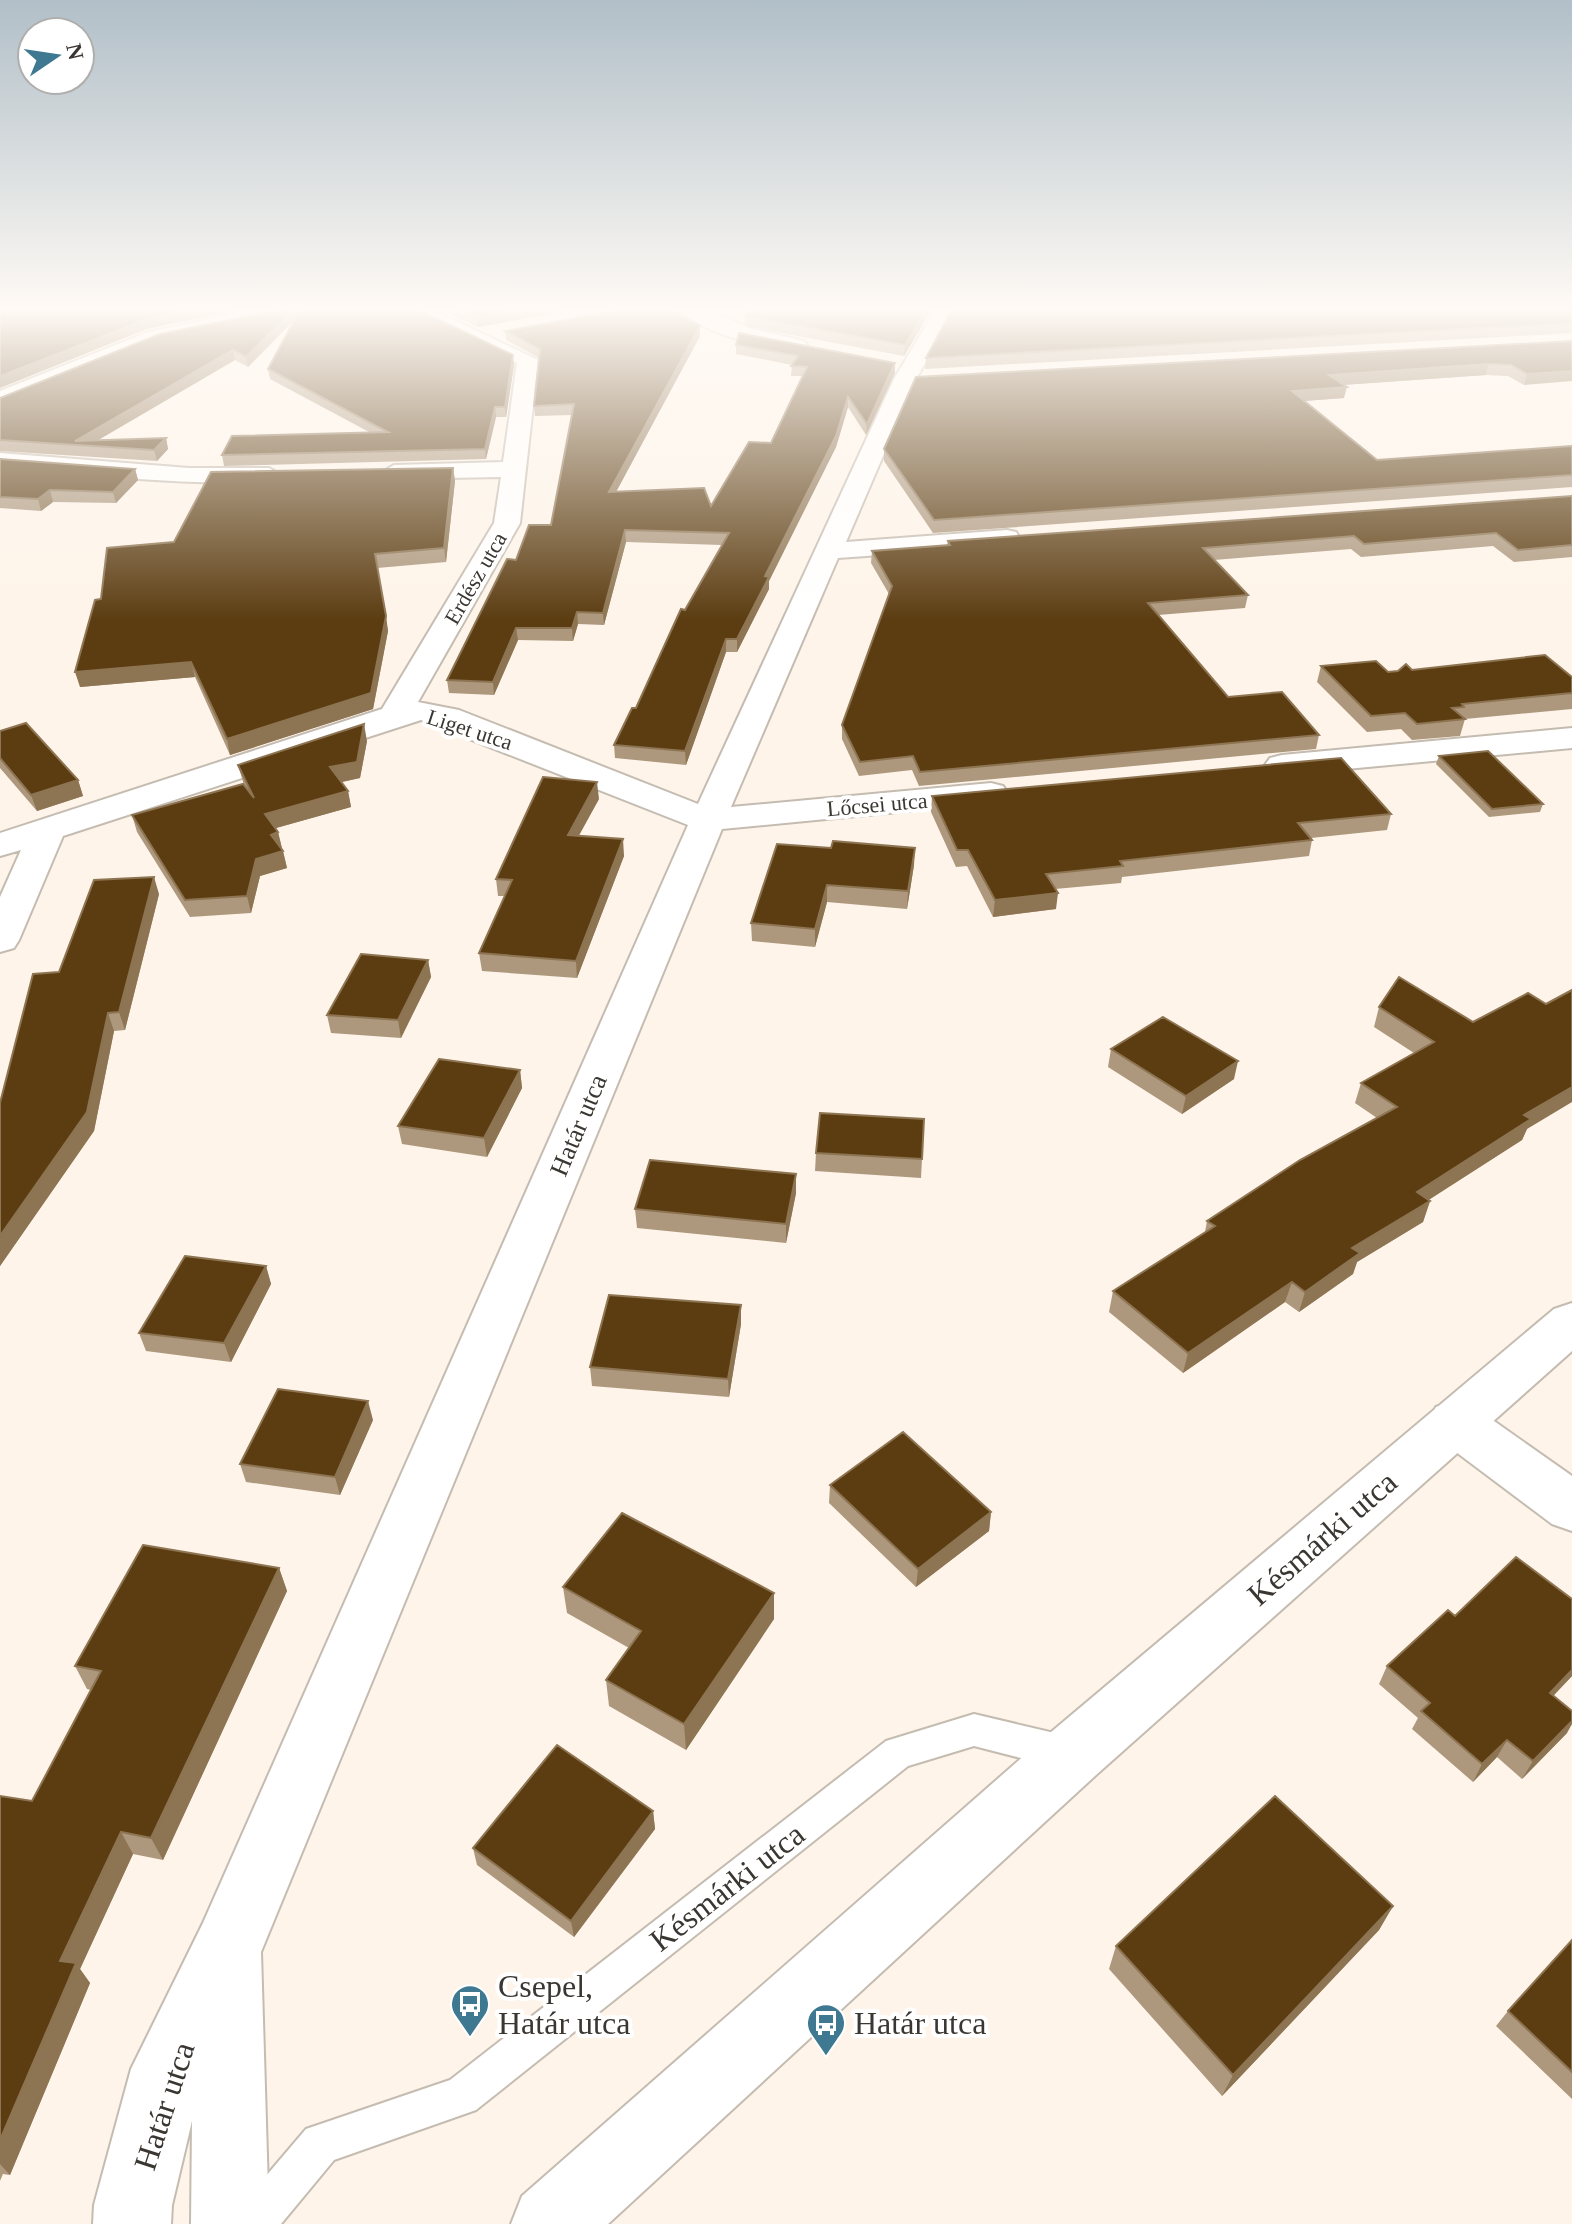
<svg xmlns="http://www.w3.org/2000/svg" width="1572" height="2224" font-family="Georgia,serif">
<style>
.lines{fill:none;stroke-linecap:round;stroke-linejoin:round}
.service-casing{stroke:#c5bcb1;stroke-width:4}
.minor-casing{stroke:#c5bcb1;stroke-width:4}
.tertiary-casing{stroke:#c5bcb1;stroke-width:4}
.service{fill:#fff;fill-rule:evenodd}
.minor{fill:#fff;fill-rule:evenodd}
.tertiary{fill:#fff;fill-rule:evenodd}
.wall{fill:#ad987e}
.shaded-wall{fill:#8d7452}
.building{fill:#5c3d12;stroke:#8d7452;stroke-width:2}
.labels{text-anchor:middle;stroke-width:8;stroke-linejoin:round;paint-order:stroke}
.far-street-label{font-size:22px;fill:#3a3632;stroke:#fff}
.street-label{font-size:26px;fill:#3a3632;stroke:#fff}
.near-street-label{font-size:32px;fill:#3a3632;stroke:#fff}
.near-poi-label{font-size:32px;fill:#3a3632;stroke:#fff;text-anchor:start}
</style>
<rect width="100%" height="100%" fill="#fef4e9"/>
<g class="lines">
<defs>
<path id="service" d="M974,1714l93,22 12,5 5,12 -5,12 -12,5 -93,-24 -66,20 -432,344 -142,50 -53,64h-49l6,-15 68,-80 144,-49 436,-339z"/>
<path id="minor" d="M258,309h39l-10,6 -126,26 -161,65v-15l148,-59z
M405,309h26l107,51 -18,163 -102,179 41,8 239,94 196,-425 42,-70h20l-40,70 -70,163 161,-12 9,2 4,6 -4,6 -9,2 -169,12 -107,249 260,-24 12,3 5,7 -5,7 -12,3 -269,26 -461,1123 8,272h-78l1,-103 -20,84 -1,19h-78l1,-19 37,-136 72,-146 485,-1098 -267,-105 -358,116 -44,104 -5,8 -14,4v-55l21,-47 -21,6v-23l382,-124 112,-186 7,-46 -107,2 -12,-7 12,-7 109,-3 14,-99z
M681,309h24l44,19 55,13 3,4 -10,6c-36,-7 -90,-13 -116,-42z
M0,453l189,15h80l12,7c-13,20 -245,-5 -281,-8z
M1572,728v20l-290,27 -12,-3 -5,-7 5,-7 12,-3z
M1455,1401l19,6 98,69v55l-20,-7 -116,-87 -8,-15 8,-15z"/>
<path id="tertiary" d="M1572,1303v48l-476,424 -488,449h-97l11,-28 528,-463 504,-424z"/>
</defs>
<use href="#service" class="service-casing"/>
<use href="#minor" class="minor-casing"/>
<use href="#tertiary" class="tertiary-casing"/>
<use href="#service" class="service"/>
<use href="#minor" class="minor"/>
<use href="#tertiary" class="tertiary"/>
</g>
<path class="wall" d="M283,309l231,56 -8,52h-10l-10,42 -262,7 -2,-11 149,-22 -101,-54 -2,-10 25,-48 -45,46 -13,-7 -137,80 68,-2 2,11 -11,12 -157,-10v-53z
M439,309h137l-98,18z
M747,309h185l-28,47 -159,-30v-10z
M1572,309v24l-647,36 1,-11z
M505,331l195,5 -84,156 95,14 60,-63 32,-67h-12l1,-11 -56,-11v-9l159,18v10l-29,62 -18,-28 -12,40 -67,134v8l-32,63h-11l-40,113 -71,-7 -1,-13 22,-37 49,-98 37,-65 -96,-3 -22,83 -26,-1 -5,17 -55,-1 -24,55 -45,-2 -2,-13 69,-120 35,-35 21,-110 -37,1 -1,-10 5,-48 -33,-18z
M1572,341l-48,44 -16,-9 -22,-1 -143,10 1,13 -40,3 73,59 195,-14v41l-639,46 -49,-72v-12z
M0,459l135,10 3,11 -22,23 -63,-1 -12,9 -41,-3z
M453,468l2,13 -9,81 -69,6 11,63 -15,78 -143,46 -35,-78 -115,10 21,-88 73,-57z
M1572,496v61l-58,5 -21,-16 -132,11 -10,-8 -137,11 34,35 -3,13 -87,7 70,82 91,38 -3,14 -397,37 -7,-16 -53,6 -17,-37v-14l47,-131 -18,-31 1,-12 75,-6 1,-4z
M1321,666l67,6 24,-2 160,7v32l-107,10 -5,17 -48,4 -11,-11 -34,3 -50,-50z
M0,731l78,49 5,16 -46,15 -37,-43z
M367,741l-7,37 -19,4 7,9 3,16 -75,21 2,4 9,36 -27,8 -9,37 -61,4 -53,-85 -5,-17 112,-30 -6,-20z
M1439,756l104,48 -3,8 -51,5 -53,-53z
M932,796l459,18 -4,16 -76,8 1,2 -3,16 -187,21 -1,6 -66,6 1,20 -63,8 -26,-51 -11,1 -25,-55z
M599,799l-21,37 46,20 -47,122 -95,-7 -3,-18 26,-57h-7l-2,-17z
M777,844l137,21 -7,44 -80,-7 -12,45 -63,-6 -1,-18z
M159,894l-34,136 -11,1 -20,100 -94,135v-163l59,-131z
M428,960l3,17 -30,61 -70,-5 -4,-18z
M1399,977l128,152 -5,11 -94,60 2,1 -7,21 -66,40 -4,12 -54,38 -14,-10 -102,71 -74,-61 4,-21 92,-59 2,-11 170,-103 -22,-15 6,-20 53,-30 -40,-26 5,-20z
M1111,1049l123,30 -52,35 -74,-47z
M520,1070l2,18 -35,69 -85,-13 -4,-18z
M816,1153l106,6 -1,19 -106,-7z
M796,1193l-10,50 -149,-15 -2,-19z
M266,1266l5,18 -40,78 -85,-11 -7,-18z
M741,1305v19l-12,73 -137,-11 -2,-19z
M373,1420l-33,75 -94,-13 -6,-18z
M830,1485l161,27 -2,19 -73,56 -87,-84z
M279,1568l8,23 -124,269 -30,-6 -53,115 10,14 -80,192 -7,-1 -3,7v-385l32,5 59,-111 -4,-1 -12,-23z
M563,1587l211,32 -88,131 -77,-44 -3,-26 23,-32 -62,-35z
M1572,1599v77l-19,20 14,37 -45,46 -25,-22 -24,25 -61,-53 6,-11 -39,-34 8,-18 68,-50z
M653,1811l2,18 -81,108 -97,-72 -4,-17z
M1393,1906l-14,24 -157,166 -113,-127 7,-23z
M1572,1940v159l-76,-73 12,-15z"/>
<path class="shaded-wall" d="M196,309h47l-96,20 -147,59v-12l145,-56z
M294,309h11l-57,58 -2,-10z
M524,309h52l-98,18 -1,-10z
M927,309h5l-28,47 1,-11z
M700,326v10l-90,167 -1,-11z
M233,350l2,10 -147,86 -13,-5z
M513,355l1,10 -8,52 -1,-10z
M895,363v10l-29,62 1,-11z
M1488,364l-2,11 -159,11 2,-11z
M1572,371v10l-48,4 3,-11z
M1347,387l-3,11 -54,4 2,-11z
M848,397v10l-12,40 -67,134v8l-32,63v-13z
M495,407l1,10 -10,42 -1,-10z
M166,438l2,11 -11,12 -3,-11z
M453,468l2,13 -9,81 -2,-14z
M135,469l3,11 -22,23 -3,-11z
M50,490l3,12 -12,9 -3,-12z
M625,530l1,12 -22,83 -1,-12z
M577,612l1,12 -5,17 -1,-13z
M386,616l2,15 -15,78 -143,46 -3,-16z
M516,628l2,12 -24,55 -1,-13z
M726,639v13l-40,113 -1,-14z
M191,662l4,15 -115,10 -5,-15z
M364,724l3,17 -7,37 -27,6 -3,-17z
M78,780l5,16 -46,15 -6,-16z
M597,782l2,17 -29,53 -2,-17z
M348,791l3,16 -82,23 -4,-16z
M278,832l4,17 -7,3 -4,-17z
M623,839l1,17 -47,122 -1,-17z
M915,848l-1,17 -7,44 1,-18z
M283,851l4,17 -27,8 -9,37 -4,-17 9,-37z
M154,877l5,17 -34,136 -6,-18z
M827,885v17l-12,45v-18z
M1058,893l-2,16 -63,8 2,-17z
M428,960l3,17 -30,61 -3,-18z
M108,1013l6,18 -20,100 -94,135v-30z
M1238,1061l-4,18 -52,35 4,-18z
M520,1070l2,18 -35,69 -3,-19z
M1572,1087v15l-45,27 -5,11 -112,72 7,-20 107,-77z
M796,1174v19l-10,50v-19z
M1430,1201l-7,21 -66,40 -4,12 -54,38 6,-20 47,-44z
M266,1266l5,18 -40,78 -7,-19z
M1292,1282l-7,20 -102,71 5,-20z
M741,1305v19l-12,73 -1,-18z
M368,1401l5,19 -33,75 -5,-18z
M991,1512l-2,19 -73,56 2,-18z
M279,1568l8,23 -124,269 -12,-22z
M774,1593v26l-88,131 -2,-26z
M1572,1670v6l-33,35 11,-18z
M1572,1721v3l-5,9 -45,46 11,-18z
M1507,1740l-10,17 -24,25 9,-18z
M653,1811l2,18 -81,108 -3,-16z
M121,1832l12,22 -53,115 10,14 -80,192 -10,-11v-24l60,-179z
M1393,1906l-14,24 -157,166 11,-21z"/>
<path class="building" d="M0,309h196l-51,11 -145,56z
M283,309h11l-48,48 -13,-7 -158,91 91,-3 -12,12 -154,-10v-42l160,-64z
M300,309h117l96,46 -8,52h-10l-10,42 -263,6 10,-19 156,-4 -120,-63z
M459,309h65l-47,8z
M624,309h46l30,17 -91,166 95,-4 7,18 38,-64 22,1 36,-76 -16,-1 7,-10 -62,-11 3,-12 156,30 -28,61 -19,-27 -12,39 -71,140 4,1 -32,62h-11l-41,112 -71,-6 18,-37h4l45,-99 4,1 44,-77 -104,-3 -22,83 -26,-1 -5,16h-56l-23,54 -46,-2 60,-121 9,1 13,-35h22l23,-121 -40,2 6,-57 -35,-18z
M747,309h180l-22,36 -160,-29z
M952,309h620v14l-646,35z
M1572,341v30l-45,3 -16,-9 -23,-1 -159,11 18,12 -55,4 85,69 195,-14v29l-638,45 -50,-71 32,-72z
M0,459l135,10 -22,23 -63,-2 -12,9 -38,-2z
M453,468l-9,80 -69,6 11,62 -15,77 -144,46 -36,-77 -116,10 20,-72 6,-1 6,-51 67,-6 37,-70z
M1572,496v49l-54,5 -22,-17 -132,11 -10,-8 -151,12 45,47 -100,8 80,94 54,-5 37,43 -399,37 -7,-16 -53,6 -18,-37 50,-139 -20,-35 78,-6 -2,-4z
M1545,655l27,22v16l-110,11 2,3 -12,1 13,11 -48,5 -12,-11 -34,3 -50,-50 55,-5 12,11 10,-1 8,-7 6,6z
M26,723l52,57 -47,15 -31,-37v-27z
M364,724l-7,38 -27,5 18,24 -83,23 13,18 -7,3 12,16 -27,8 -9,37 -62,4 -53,-85 111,-31 11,14 -16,-33z
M1488,751l55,53 -51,5 -53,-53z
M1341,758l50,56 -93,9 14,17 -192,21 3,5 -77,8 12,19 -63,7 -27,-50h-11l-25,-54z
M543,777l54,5 -29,53 55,4 -47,122 -97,-8 33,-73 -16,-1z
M833,841l82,7 -7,43 -81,-6 -12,44 -64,-6 26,-79 54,4z
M154,877l-35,135 -11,1 -21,99 -87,124v-133l33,-129 26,-2 35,-92z
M361,954l67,6 -30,60 -71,-5z
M1399,977l74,45 55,-29 18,11 26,-14v97l-48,28 7,4 -114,73 13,9 -78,47 8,5 -55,39 -13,-10 -104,71 -75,-62 102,-65 -8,-5 93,-61 97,-53 -36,-24 73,-41 -55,-35z
M1163,1017l75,44 -52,35 -75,-47z
M439,1059l81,11 -36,68 -86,-12z
M820,1113l104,6 -2,40 -106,-6z
M650,1160l146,14 -10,50 -151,-15z
M185,1256l81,10 -42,77 -85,-10z
M609,1295l132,10 -13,74 -138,-12z
M278,1389l90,12 -33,76 -95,-13z
M903,1432l88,80 -73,57 -88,-84z
M622,1513l152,80 -90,131 -78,-44 35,-49 -78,-44z
M143,1545l136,23 -128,270 -30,-6 -61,129 16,2 -76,177v-344l32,5 69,-130 -26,-5z
M1516,1557l56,42v71l-22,23 22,18v10l-39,40 -26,-21 -25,24 -61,-53 9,-8 -43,-37 61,-56 7,6z
M557,1745l96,66 -82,110 -98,-73z
M1275,1796l118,110 -160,169 -117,-129z
M1572,1940v132l-64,-61z"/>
<linearGradient id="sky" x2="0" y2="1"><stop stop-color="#b1bfc8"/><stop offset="0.5" stop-color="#fffaf5"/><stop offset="1" stop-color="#fffaf5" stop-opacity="0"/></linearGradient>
<rect width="1572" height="620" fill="url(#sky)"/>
<defs>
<symbol id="bus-pin" viewBox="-11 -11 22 30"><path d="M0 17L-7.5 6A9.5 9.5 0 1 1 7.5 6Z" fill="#3e7891" stroke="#fff"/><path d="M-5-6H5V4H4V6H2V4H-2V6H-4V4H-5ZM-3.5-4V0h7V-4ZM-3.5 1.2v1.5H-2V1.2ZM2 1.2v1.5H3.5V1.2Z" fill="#fff"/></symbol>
</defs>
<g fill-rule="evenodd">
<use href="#bus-pin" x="448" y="1982" width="44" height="60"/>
<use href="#bus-pin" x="804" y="2001" width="44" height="60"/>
</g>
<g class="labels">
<g class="far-street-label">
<text transform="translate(475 578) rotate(-60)" y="8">Erdész utca</text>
<text transform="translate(470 729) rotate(18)" y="8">Liget utca</text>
<text transform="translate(877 804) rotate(-5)" y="8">Lőcsei utca</text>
</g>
<g class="street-label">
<text transform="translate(578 1125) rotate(-67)" y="9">Határ utca</text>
</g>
<g class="near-street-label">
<text transform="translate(1322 1538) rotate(-41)" y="11">Késmárki utca</text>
<text transform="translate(727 1887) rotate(-38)" y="11">Késmárki utca</text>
<text transform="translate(164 2106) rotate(-72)" y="11">Határ utca</text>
</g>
<g class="near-poi-label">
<text x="498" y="1997">Csepel,<tspan x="498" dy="37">Határ utca</tspan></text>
<text x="854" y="2034">Határ utca</text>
</g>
</g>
<g transform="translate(56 56) rotate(77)"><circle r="38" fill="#ffffff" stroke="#b0afad" stroke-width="2"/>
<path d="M0-6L14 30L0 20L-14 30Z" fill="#3e7891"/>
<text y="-12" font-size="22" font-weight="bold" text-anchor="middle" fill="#3a3632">N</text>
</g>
</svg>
